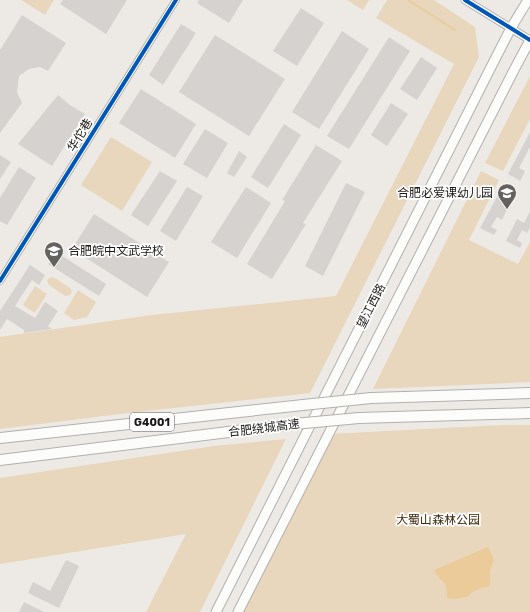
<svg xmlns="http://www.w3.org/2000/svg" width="530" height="612" font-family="Rubik,'Noto Sans SC',sans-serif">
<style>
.green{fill:#e8d6bd}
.water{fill:#ebcb9a}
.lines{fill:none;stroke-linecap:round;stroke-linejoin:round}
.stream{stroke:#ebcb9a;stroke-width:2}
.building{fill:#d5d2cf}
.minor-casing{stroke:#b2b0ad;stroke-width:8}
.tertiary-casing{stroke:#b2b0ad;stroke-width:9}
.primary-casing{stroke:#b2b0ad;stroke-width:11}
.motorway-casing{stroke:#b2b0ad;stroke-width:12}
.minor{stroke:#fcfcfb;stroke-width:5.5}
.tertiary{stroke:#fcfcfb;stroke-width:7}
.primary{stroke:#fcfcfb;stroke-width:9}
.motorway{stroke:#fcfcfb;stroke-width:10}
.motorway-bridge-casing{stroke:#b2b0ad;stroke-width:12;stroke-linecap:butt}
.motorway-bridge{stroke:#fcfcfb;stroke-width:10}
.cycleway-casing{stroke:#fff;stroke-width:6}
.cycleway{stroke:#0057b8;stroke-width:4}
.labels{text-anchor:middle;stroke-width:3.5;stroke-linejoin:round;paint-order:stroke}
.shield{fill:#fff;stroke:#5f5d5c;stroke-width:1}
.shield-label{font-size:11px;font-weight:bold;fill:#1a1816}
.street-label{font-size:12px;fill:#1a1816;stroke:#fff}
.poi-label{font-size:12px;fill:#1a1816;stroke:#fff;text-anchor:end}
.park-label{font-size:12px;fill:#3d2b0c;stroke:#fff}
</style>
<rect width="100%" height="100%" fill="#edeae6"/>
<path class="green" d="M21,0h33l-9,15z
M347,0h22l-6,10z
M387,0h47l41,27 4,30 -169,336 -182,20 -128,16v-92l152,-22 184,-19 118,-232 -78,-46z
M530,76v43l-27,52 -18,-8z
M111,137l41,25 -30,49 -41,-26z
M481,171l18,9 -30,60 49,24 12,-22v140l-157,7z
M53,277l17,11 2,4 -2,3 -5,1 -16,-11 -2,-4 2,-3z
M35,286l12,8 -12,19 -12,-8z
M78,290l18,12 -9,15 -13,3 -10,-7z
M502,425h28v187h-292l91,-178z
M286,439l-86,173h-54l40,-78 -186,30v-86l214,-32z"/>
<path class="water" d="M488,547l6,12 -4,12v13l-1,3 -7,1 -8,3 -7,6 -12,2 -8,-1c1,-19 -7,-15 -13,-28z"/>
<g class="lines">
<path class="stream" d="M408,0l47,30"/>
</g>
<path class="building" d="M63,0h64l-21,34 -46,-30z
M199,0h44l-14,23 -32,-20z
M301,8l23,15 -27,43 -24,-15z
M22,15l44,28 -18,28 -8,-4 -11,2 -10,7 -2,16 5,11 -22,30v-83z
M181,24l15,9 -33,52 -14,-10z
M342,31l27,18 -50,80 -27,-17z
M215,35l70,44 -36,57 -70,-44z
M389,37l21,14 -61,98 -22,-13z
M421,57l16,11 -20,32 -17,-11z
M141,89l55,35 -21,34 -56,-35z
M58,95l12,10 15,9 -33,52 -34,-22z
M391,103l17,11 -21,32 -16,-11z
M284,124l17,11 -33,53 -17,-11z
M205,129l23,14 -21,35 -24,-14z
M530,132v15l-11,21 6,3 -5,10 -12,-7z
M316,145l26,16 -39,62 3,1 -34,55 -25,-15 38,-63 -3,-1z
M239,151l8,6 -13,20 -7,-4z
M0,155l11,7 -11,17z
M19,167l17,11 -29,47 -7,-4v-23z
M160,171l17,10 -29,45 -17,-11z
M346,183l19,9 -42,84 -18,-10z
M503,186l6,3 -3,6 6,3 -10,22 -5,-3 -6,10 6,3 -3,5 -14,-7z
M187,187l16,9 -27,45 -16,-10z
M246,187l25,16 -34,55 -26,-16z
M530,211v16l-3,6 -5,-3 -5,10 5,3 -2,5 -14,-7 11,-22 7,4z
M94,214l75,48 -22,35 -75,-48z
M56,252l50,32 -7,12 -51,-32z
M30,265l15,10 -6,10 -7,-5 -17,26 20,12 10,-16 13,9 -10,15 4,3 -28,4v-3l-17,-11 -7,11v-19z
M66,560l13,6 -20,42 -31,-15 5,-11 17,9z
M24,602l20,10h-25z"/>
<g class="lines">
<defs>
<path id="minor" d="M0,281l176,-281"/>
<path id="tertiary" d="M465,0l65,40"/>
<path id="primary" d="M216,612l274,-543 21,-41 17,-28
M238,612l276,-542 16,-30"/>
<path id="motorway" d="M371,398l159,-5
M359,418l171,-5
M0,438l303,-33
M0,460l294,-36"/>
</defs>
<use href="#minor" class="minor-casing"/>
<use href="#tertiary" class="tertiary-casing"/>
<use href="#primary" class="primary-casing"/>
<use href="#motorway" class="motorway-casing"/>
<use href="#minor" class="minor"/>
<use href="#tertiary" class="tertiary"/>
<use href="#primary" class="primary"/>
<use href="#motorway" class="motorway"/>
<defs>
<path id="motorway-bridge" d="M303,405l68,-7
M294,424l65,-6"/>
</defs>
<use href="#motorway-bridge" class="motorway-bridge-casing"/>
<use href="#motorway-bridge" class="motorway-bridge"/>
<defs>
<path id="cycleway" d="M465,0l65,40
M0,281l176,-281"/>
</defs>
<use href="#cycleway" class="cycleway-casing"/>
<use href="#cycleway" class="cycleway"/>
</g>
<defs>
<symbol id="school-pin" viewBox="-11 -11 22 30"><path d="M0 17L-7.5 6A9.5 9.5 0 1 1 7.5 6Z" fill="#64625f" stroke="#fff"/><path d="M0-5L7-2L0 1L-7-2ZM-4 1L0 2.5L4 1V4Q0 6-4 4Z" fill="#fff"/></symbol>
</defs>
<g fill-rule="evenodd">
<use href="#school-pin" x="496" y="182" width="22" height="30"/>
<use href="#school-pin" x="43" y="240" width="22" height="30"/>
</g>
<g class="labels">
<rect class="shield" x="130" y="413" width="44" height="18" rx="3"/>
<g class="shield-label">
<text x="152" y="426">G4001</text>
</g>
<g class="street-label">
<text transform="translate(80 135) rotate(-58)" y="4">华佗巷</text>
<text transform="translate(371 306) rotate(-63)" y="4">望江西路</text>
<text transform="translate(264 428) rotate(-7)" y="4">合肥绕城高速</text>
</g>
<g class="poi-label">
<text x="493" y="197">合肥必爱课幼儿园</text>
<text x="68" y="255" text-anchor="start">合肥皖中文武学校</text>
</g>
<g class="park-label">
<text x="438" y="524">大蜀山森林公园</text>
</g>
</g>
</svg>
